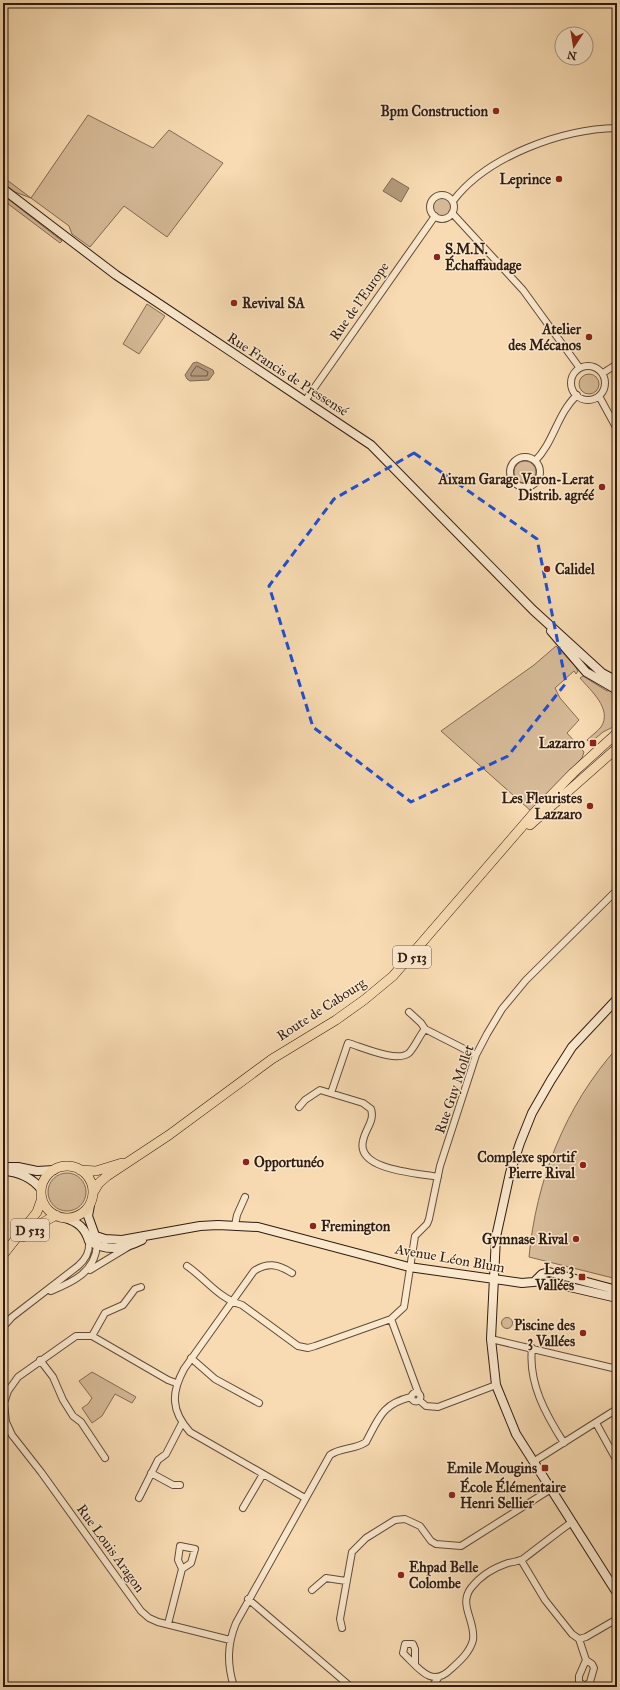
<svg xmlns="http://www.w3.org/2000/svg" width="620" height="1690" font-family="'IM FELL Great Primer',serif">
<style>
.green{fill:#d6ba97;stroke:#836a54}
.water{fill:#b49a7b;stroke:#7f6751}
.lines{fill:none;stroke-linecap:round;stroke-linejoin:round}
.shore{stroke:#725a46;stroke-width:1}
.street-casing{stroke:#624b39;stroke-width:8}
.secondary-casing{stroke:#301b11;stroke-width:10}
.primary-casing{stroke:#301b11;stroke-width:10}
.street{stroke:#fae8cd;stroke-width:6}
.secondary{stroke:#fae8cd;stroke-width:8}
.primary{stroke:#f8dbb2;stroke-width:9}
.marked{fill:none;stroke:#1d4ed8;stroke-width:3;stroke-dasharray:8 5;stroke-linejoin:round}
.poi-dot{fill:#8f2418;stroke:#fae8cd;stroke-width:1.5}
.labels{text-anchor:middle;stroke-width:3;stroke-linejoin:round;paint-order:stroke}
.shield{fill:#fae8cd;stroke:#6d5849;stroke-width:1}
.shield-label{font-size:13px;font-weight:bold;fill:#301b11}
.poi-label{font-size:14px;font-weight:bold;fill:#301b11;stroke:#fae8cd;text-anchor:end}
.street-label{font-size:14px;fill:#301b11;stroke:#fae8cd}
</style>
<rect width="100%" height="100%" fill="#f8dbb2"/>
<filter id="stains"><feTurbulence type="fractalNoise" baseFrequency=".005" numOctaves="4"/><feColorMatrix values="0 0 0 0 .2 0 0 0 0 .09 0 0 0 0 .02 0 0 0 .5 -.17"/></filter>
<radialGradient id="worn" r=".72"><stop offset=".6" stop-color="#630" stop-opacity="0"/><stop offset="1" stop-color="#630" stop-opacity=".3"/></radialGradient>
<path class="green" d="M88,115l65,33 16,-18 54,33 -56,74 -43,-31 -34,41 -18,-13 -3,-8 -38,-28 -16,-6 -12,-9v-6l28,21z
M3,195l59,46 -2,2 -57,-43z
M432 207a10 10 0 1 1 20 0a10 10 0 1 1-20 0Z
M147,304l18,12 -26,38 -16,-10z
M579 384a10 10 0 1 1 20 0a10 10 0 1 1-20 0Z
M514 472a11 11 0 1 1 22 0a11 11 0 1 1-22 0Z
M556,646l19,20 3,5 -2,3 -2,-3 -19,17 5,10 19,22 -12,13 17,19 -2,6 -51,53 -90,-80 93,-66z
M583,676l24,15 4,-1 6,4v31l-14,7 -13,11 -3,-3c4,-4 10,-8 14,-13 12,-18 -11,-37 -21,-49z
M617,1048v231l-88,-22c7,-76 36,-151 88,-209z
M48 1192a19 19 0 1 1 38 0a19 19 0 1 1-38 0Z
M501.5 1323a5.5 5.5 0 1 1 11 0a5.5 5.5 0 1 1-11 0Z
M92,1372l44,25 -4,6 -17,-9 -13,22 -10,7 -10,-15 6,-4 4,-6 -13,-17z"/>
<path class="water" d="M392,178l17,10 -8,14 -18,-11z
M197,362l16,8 1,3 -5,7 -19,1 -3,-2 -2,-4 8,-12z"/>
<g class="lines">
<path class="shore" d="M197,366l11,6 -1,4h-16v-2z"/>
<defs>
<path id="street" d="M430 207a12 12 0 1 1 24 0a12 12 0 1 1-24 0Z
M453,201c34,-45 109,-72 164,-73
M452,213l71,77 56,77
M571 383a17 17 0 1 1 34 0a17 17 0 1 1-34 0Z
M603,373l14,-9
M599,396l18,33
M305,401l130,-185
M510 472a15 15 0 1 1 30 0a15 15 0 1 1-30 0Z
M535,461c19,-19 22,-47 42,-66
M409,1012l12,11 4,6
M331,1093l17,-50c14,4 49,20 61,10 6,-6 10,-17 16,-24l51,26
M299,1107l6,-7 15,-10 43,13 8,6c4,12 -6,20 -8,32 -7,29 54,32 75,36
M235,1225l2,-10 8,-18
M187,1266c19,13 31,32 55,39l56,41 10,2 7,-2 76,-27
M90,1270l38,-23
M292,1273c-14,-9 -25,-11 -38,-2l-70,98c-13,24 -13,42 6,63l115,66
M51,1291c22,-9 44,-19 46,-46
M3,1327l9,-10 66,-51c8,-7 12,-14 11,-25
M92,1336l13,-23 18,-8 12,-16 6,-2
M491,1339l126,30
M532,1348c-4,35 14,67 32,95
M191,1358l24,21 44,24
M40,1360l13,17 10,23 10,16 8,6 24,36
M176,1383l-8,-3 -76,-44h-16l-58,41 -10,14 -4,12 2,19 6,13 29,37 100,139 8,7 9,4 72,18
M418,1392l-27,-73 13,-12 11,-71 12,-12 2,-5 11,-53 36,-111 11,-21 15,-25 24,-29 91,-90
M411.5 1397a4.5 4.5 0 1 1 9 0a4.5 4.5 0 1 1-9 0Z
M419,1400l7,6 12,1 58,-22
M596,1423l21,38
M533,1462l84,-53
M151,1473l22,12h7
M139,1498l19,-38 8,-6 16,-31
M243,1508l20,-34
M521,1560l24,40 27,34 7,5 7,21 6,4 2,4 -4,14 -5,4 -6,-4v-6l7,-16
M312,1590l14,-12 20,3
M248,1599l103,88
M168,1624l14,-55 -4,-9 2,-14 15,3 -4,14 -9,6
M342,1628l-2,-9 12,-67 14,-14 29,-18 10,-1 15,7 11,15 5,3 25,2 90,-57
M579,1639l7,-2 31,-18
M415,1664v-15l-2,-5h-8l-2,9c15,14 28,36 48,16 9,-8 19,-17 22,-29 3,-19 -15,-35 -2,-52 10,-13 22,-20 37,-25 5,-1 11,-2 15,-4 16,-12 32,-25 49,-37
M234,1687c-7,-23 -7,-42 2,-64l94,-168c11,-8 25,-5 36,-13 13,-24 16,-38 45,-45
M432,1687l6,-9"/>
<path id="secondary" d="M3,189l113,86 255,170 162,165 69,63 15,8
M551,631l35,41 31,18
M617,999l-45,48 -21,33 -19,33 -12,30 -10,30 -14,64 -5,102 5,46 20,49 101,159
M3,1167h15l19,4 17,-1
M4,1171c14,1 28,7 37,18
M90,1205l-2,11 9,25
M65,1218c13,4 20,10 24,23 18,11 35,8 53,-1
M96,1236l9,3 17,1 78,-14 18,-1 40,2 151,40 113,16 22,-2 73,17
M535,1281l7,-7 7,-2 68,18"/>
<path id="primary" d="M530,825l87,-77
M41 1192a26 26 0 1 1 52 0a26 26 0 1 1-52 0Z
M80,1170l16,1 26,-8
M93,1193l6,-10 8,-7 62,-41 103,-76 64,-39 28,-20 29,-24 140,-162 40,-41 44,-40
M23,1237l7,-7 26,-15
M3,1255l34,-43 5,-14"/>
</defs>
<use href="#street" class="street-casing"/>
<use href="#secondary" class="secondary-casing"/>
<use href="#primary" class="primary-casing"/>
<use href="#street" class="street"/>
<use href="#secondary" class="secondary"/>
<use href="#primary" class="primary"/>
</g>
<path class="marked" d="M414,453l123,86 29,144 -58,73 -97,46 -98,-75 -44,-141 65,-87z"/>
<g class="poi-dot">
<circle cx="496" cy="111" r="4"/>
<circle cx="559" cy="179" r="4"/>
<circle cx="437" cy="257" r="4"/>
<circle cx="234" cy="303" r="4"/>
<circle cx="589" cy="337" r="4"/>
<circle cx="602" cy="487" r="4"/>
<circle cx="547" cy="569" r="4"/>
<rect x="589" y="739" width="8" height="8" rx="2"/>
<circle cx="590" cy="806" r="4"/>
<circle cx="246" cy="1162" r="4"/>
<circle cx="583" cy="1165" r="4"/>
<circle cx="313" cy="1226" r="4"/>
<circle cx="576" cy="1239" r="4"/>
<rect x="578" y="1273" width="8" height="8" rx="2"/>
<circle cx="583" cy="1333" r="4"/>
<rect x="541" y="1464" width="8" height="8" rx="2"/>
<circle cx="452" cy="1495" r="4"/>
<circle cx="401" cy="1575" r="4"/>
</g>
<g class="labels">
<g class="shield">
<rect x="393" y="946" width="38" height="22" rx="3"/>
<rect x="11" y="1219" width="38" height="22" rx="3"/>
</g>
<g class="shield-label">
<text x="412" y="962">D 513</text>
<text x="30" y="1235">D 513</text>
</g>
<g class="poi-label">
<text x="488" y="116">Bpm Construction</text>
<text x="551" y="184">Leprince</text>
<text x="445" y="254" text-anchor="start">S.M.N.<tspan x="445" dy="16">Échaffaudage</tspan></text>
<text x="242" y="308" text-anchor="start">Revival SA</text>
<text x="581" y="334">Atelier<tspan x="581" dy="16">des Mécanos</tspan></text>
<text x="594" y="484">Aixam Garage Varon-Lerat<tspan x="594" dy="16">Distrib. agréé</tspan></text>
<text x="555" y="574" text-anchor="start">Calidel</text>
<text x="585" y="748">Lazarro</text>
<text x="582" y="803">Les Fleuristes<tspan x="582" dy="16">Lazzaro</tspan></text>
<text x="575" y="1162">Complexe sportif<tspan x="575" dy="16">Pierre Rival</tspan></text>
<text x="254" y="1167" text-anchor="start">Opportunéo</text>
<text x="321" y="1231" text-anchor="start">Fremington</text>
<text x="568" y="1244">Gymnase Rival</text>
<text x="574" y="1274">Les 3<tspan x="574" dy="16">Vallées</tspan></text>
<text x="575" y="1330">Piscine des<tspan x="575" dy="16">3 Vallées</tspan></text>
<text x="537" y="1473">Emile Mougins</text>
<text x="460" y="1492" text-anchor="start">École Élémentaire<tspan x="460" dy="16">Henri Sellier</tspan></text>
<text x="409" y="1572" text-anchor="start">Ehpad Belle<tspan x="409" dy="16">Colombe</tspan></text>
</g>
<g class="street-label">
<text transform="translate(359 301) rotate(-55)" y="5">Rue de l'Europe</text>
<text transform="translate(288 374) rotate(33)" y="5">Rue Francis de Pressensé</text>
<text transform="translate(321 1009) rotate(-33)" y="5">Route de Cabourg</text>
<text transform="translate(454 1089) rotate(-71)" y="5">Rue Guy Mollet</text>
<text transform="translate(450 1258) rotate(10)" y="5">Avenue Léon Blum</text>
<text transform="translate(111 1548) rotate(54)" y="5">Rue Louis Aragon</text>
</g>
</g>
<rect width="620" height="1690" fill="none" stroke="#f8dbb2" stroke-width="16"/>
<rect x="4" y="4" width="612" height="1682" fill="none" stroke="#301b11" stroke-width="2"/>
<rect x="8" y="8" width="604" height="1674" fill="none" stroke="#301b11"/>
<g transform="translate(574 46) rotate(192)"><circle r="19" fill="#fae8cd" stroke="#a99682"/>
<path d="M0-3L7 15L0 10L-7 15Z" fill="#8f2418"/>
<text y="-6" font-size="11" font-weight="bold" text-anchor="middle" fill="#301b11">N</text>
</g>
<rect width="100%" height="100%" filter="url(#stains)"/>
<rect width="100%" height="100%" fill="url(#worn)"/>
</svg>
